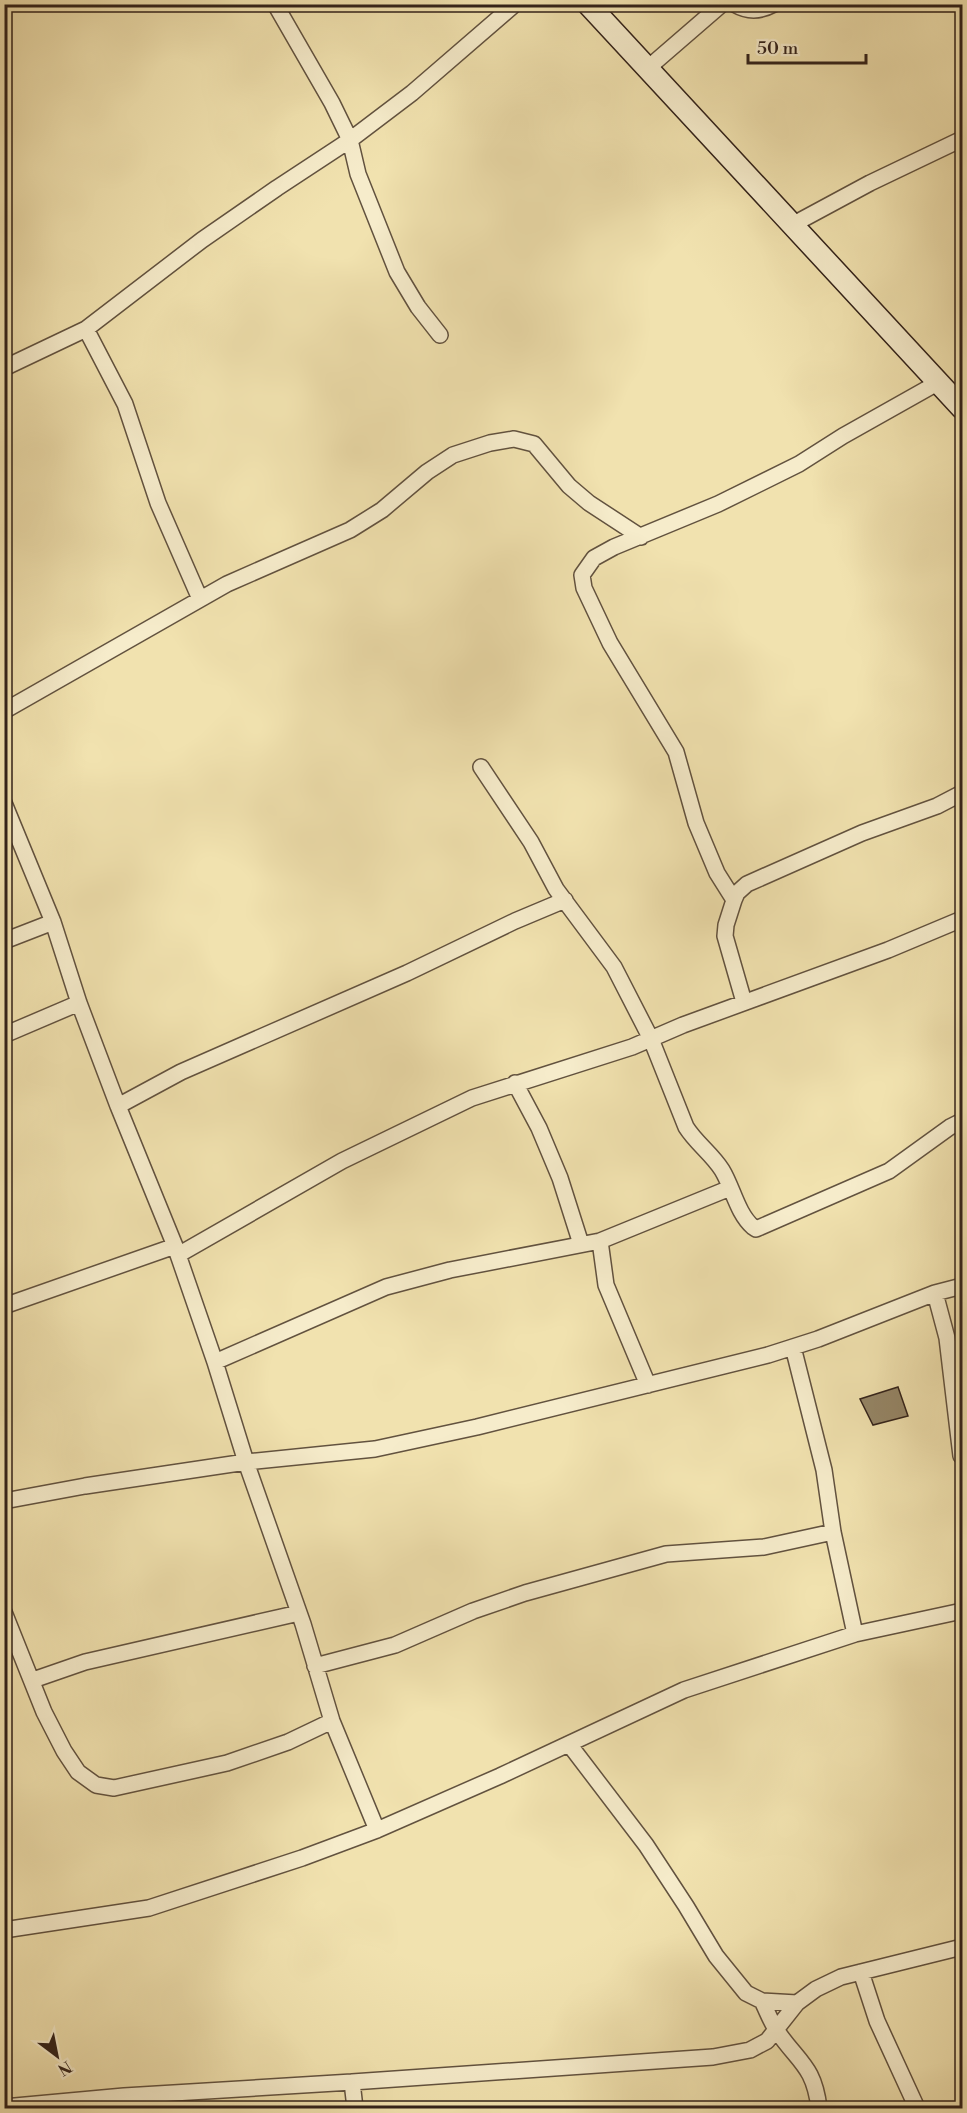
<svg xmlns="http://www.w3.org/2000/svg" width="967" height="2113" font-family="'Libre Bodoni',serif">
<style>
.building{fill:#958667;stroke:#32221a;stroke-width:1.5}
.lines{fill:none;stroke-linecap:round;stroke-linejoin:round}
.street-casing{stroke:#62523f;stroke-width:18}
.secondary-casing{stroke:#32221a;stroke-width:24}
.street{stroke:#f6eccb;stroke-width:15}
.secondary{stroke:#f6eccb;stroke-width:21}
</style>
<rect width="100%" height="100%" fill="#f1e2af"/>
<filter id="stains"><feTurbulence type="fractalNoise" baseFrequency=".00333" numOctaves="4"/><feColorMatrix values="0 0 0 0 .2 0 0 0 0 .09 0 0 0 0 .02 0 0 0 .5 -.17"/></filter>
<radialGradient id="worn" r=".72"><stop offset=".6" stop-color="#630" stop-opacity="0"/><stop offset="1" stop-color="#630" stop-opacity=".3"/></radialGradient>
<path class="building" d="M898,1387l10,29 -35,9 -13,-26z"/>
<g class="lines">
<defs>
<path id="street" d="M275,4l57,99 18,37 8,34 39,98 21,35 22,28
M734,4c14,8 25,8 40,0
M648,68l74,-64
M792,225l78,-42 92,-44
M86,329l39,75 33,99 42,96
M4,368l82,-39 116,-89 75,-52 73,-48 62,-47 103,-89
M4,711l223,-127 123,-54 32,-20 45,-38 26,-17 37,-12 24,-4 20,5 35,42 20,17 52,34
M481,767l50,75 25,47 58,78 37,72 35,88c10,16 26,27 36,43 11,18 15,43 31,57l3,2 133,-58 61,-44 12,-6
M4,803l49,119 26,81 39,103 57,140 40,116 31,100 57,162 29,97 45,109
M734,900l-17,-27 -21,-50 -20,-71 -66,-109 -26,-55 -2,-13 12,-17 20,-11 104,-43 81,-40 44,-28 96,-54
M4,941l49,-19
M744,1002l-19,-66 1,-11 8,-25 3,-7 10,-9 115,-51 75,-27 25,-13
M4,1035l75,-32
M515,1083l24,45 21,50 21,66
M118,1106l63,-34 226,-99 108,-52 50,-21
M600,1241l6,44 42,100
M178,1255l164,-94 130,-63 160,-51 51,-22 205,-75 74,-31
M935,1293l12,45 14,118
M4,1306l171,-60
M793,1347l31,123 9,62 22,102
M215,1362l171,-75 64,-17 150,-29 130,-53
M4,1501l81,-15 161,-24 129,-13 102,-22 291,-72 50,-16 117,-46 27,-7
M4,1612l40,100 20,39 14,21 18,13 18,3 113,-25 61,-21 44,-21
M315,1666l80,-21 78,-34 52,-18 141,-39 98,-7 69,-15
M33,1680l52,-18 214,-49
M569,1744l77,101 40,61 30,50 30,37 16,8 35,2
M4,1930l145,-22 153,-50 75,-28 123,-54 184,-86 171,-56 107,-23
M861,1972l16,49 40,87
M762,2001c5,10 9,21 15,30 22,32 37,35 42,77
M352,2082l3,26
M4,2107l120,-11 228,-14 361,-25 37,-7 17,-9 30,-38 19,-14 25,-12 121,-30"/>
<path id="secondary" d="M588,4l374,404"/>
</defs>
<use href="#street" class="street-casing"/>
<use href="#secondary" class="secondary-casing"/>
<use href="#street" class="street"/>
<use href="#secondary" class="secondary"/>
</g>
<rect width="967" height="2113" fill="none" stroke="#f1e2af" stroke-width="24"/>
<rect x="6" y="6" width="955" height="2101" fill="none" stroke="#32221a" stroke-width="3"/>
<rect x="12" y="12" width="943" height="2089" fill="none" stroke="#32221a" stroke-width="1.5"/>
<g transform="translate(57 2056) rotate(148)" stroke="#f6eccb" stroke-width="4.5" paint-order="stroke">
<path d="M0-4.5L10 22L0 15L-10 22Z" fill="#32221a"/>
<text y="-9" font-size="16" font-weight="bold" text-anchor="middle" fill="#32221a">N</text>
</g>
<path d="M748 54v9h118v-9" fill="none" stroke="#32221a" stroke-width="3"/>
<text x="757" y="54" font-size="18" fill="#32221a" stroke="#f6eccb" stroke-width="4.5" paint-order="stroke">50 m</text>
<rect width="100%" height="100%" filter="url(#stains)"/>
<rect width="100%" height="100%" fill="url(#worn)"/>
</svg>
